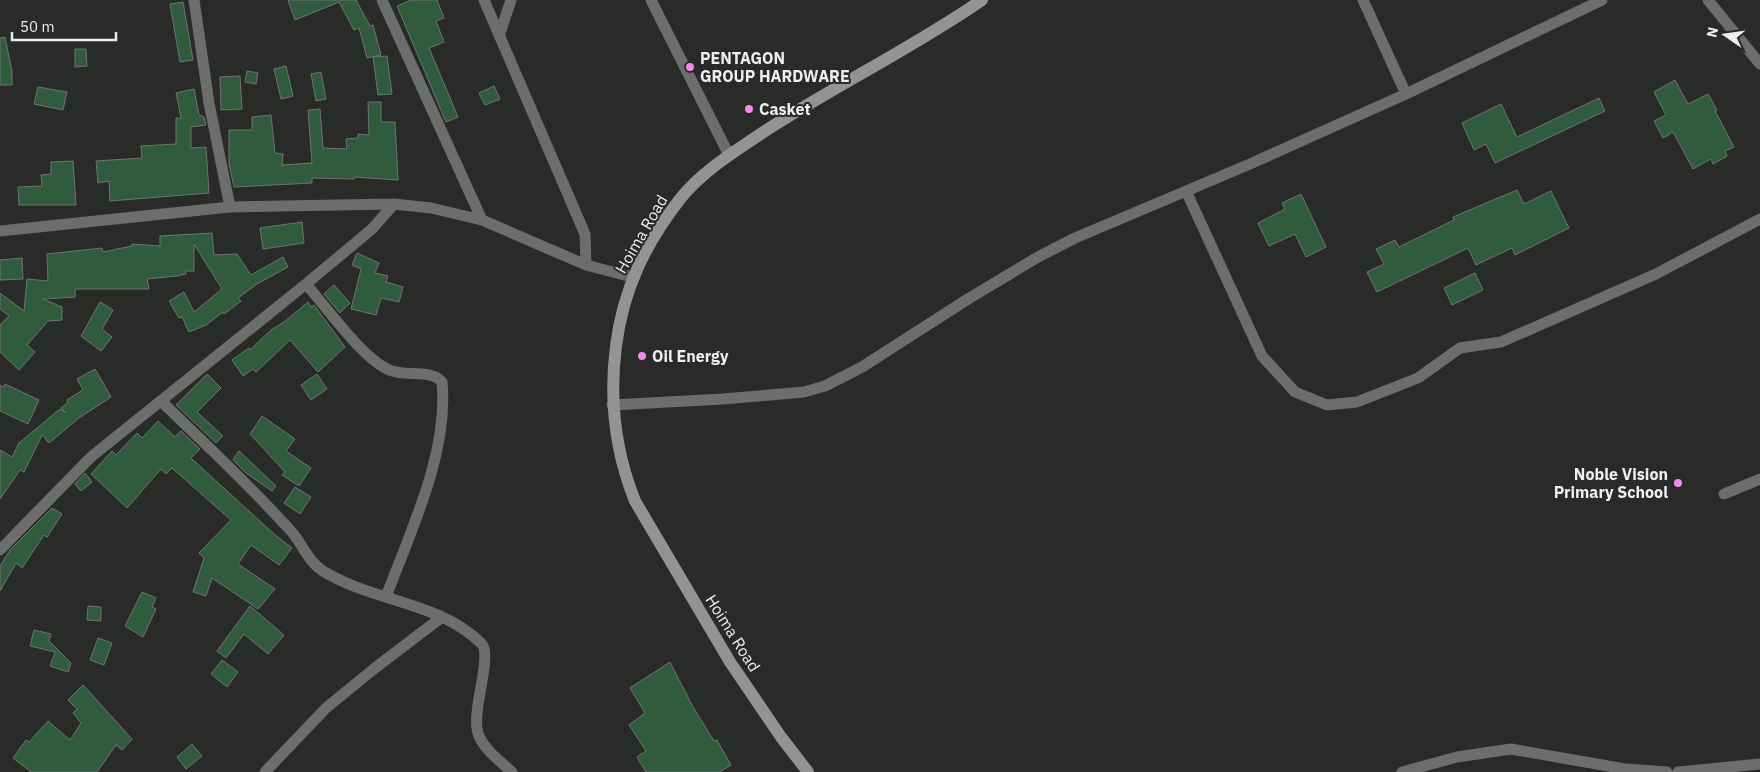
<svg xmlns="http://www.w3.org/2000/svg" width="1760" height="772" font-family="'IBM Plex Sans',sans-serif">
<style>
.building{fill:#315b3d;stroke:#707471}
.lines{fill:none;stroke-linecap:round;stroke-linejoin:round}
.street{stroke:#6c6e6c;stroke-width:11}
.secondary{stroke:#919492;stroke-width:12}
.poi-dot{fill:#f489f0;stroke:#282b28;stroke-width:2}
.labels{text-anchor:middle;stroke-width:4;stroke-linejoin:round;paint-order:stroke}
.poi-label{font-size:16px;font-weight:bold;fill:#edefee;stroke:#282b28;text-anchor:start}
.street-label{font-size:16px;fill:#edefee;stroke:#282b28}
</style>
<rect width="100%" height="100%" fill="#282b28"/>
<path class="building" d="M288,0h68l14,26 3,-1 8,30 -14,3 -8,-30 -5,2 -15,-28 -44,18z
M411,0h26l7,18 -8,3 8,21 -15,6 29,69 -12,5 -49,-116z
M183,2l10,58 -13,2 -10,-58z
M5,37l7,34v14h-12v-47z
M75,49h11l1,17 -12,1z
M387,56l5,38 -14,1 -5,-38z
M286,66l7,30 -12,3 -7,-30z
M247,71l11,2 -2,11 -11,-2z
M321,72l5,27 -10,2 -5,-27z
M240,76l2,33 -21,1 -1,-33z
M1675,80l13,24 20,-10 9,16 -2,1 19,36 -9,4 2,5 -14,8 -2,-5 -18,10 -20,-37 -10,6 -9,-17 12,-6 -12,-23z
M494,86l6,13 -15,6 -6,-12z
M38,87l29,5 -4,18 -29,-6z
M194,89l5,26 5,2 2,8 -15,2v21l15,-1 3,46 -99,8 -1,-20 -11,2 -2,-22 46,-3 -1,-12 35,-2v-26h5l-5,-25z
M1599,98l6,13 -110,52 -9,-19 -12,6 -12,-27 39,-19 16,33z
M368,102h13v20h14l3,58 -44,-3v2l-42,-1v5l-78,4 -5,-23v-34h23v-13l19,-2 4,38 8,1 -1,11 30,-2 -4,-53 12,-1 3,39 24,1 -1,-10 12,-1v-4l11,1z
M73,161l3,44h-57l-1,-18 24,-1 -1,-11 10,-1v-12z
M1517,190l7,14 27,-13 18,37 -54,27 -3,-7 -36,17 -8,-17 -91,44 -10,-20 17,-8 -8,-15 19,-9 4,7 55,-27 -1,-3z
M1301,194l25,53 -20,10 -11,-23 -26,12 -11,-23 27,-14 -3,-6z
M302,222l2,21 -41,6 -3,-21z
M212,233l2,22 23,-1 14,21 32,-18 5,10 -31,17 -19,14 3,3 -17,13 -1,-2 -17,13 -17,7 -7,-15 -3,1 -10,-17 15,-9 10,20 28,-23 -28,-45v27h-8v3l-9,2 -30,3 2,10h-74v8l-32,2 19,8v13l-14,1 -21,24 8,7 -16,18 -19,-18v-27l9,-9 -9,-7v-16l24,18 3,-32 21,2 -1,-27 55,-6 1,4 29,-6v-2l28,2v-10z
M357,253l22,10 -4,10 13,3 -2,6 17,5 -4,15 -18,-4 -5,17 -25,-6 10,-40 -9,-4z
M22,258l1,21 -23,1v-20z
M1475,273l8,17 -31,15 -8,-17z
M334,285l16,18 -10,10 -16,-19z
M100,302l13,8 -11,19 10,8 -11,14 -20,-15z
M308,302l3,5 3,-2 31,42 -27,25 -28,-32 -34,32 -3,-3 -10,7 -11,-16 17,-12 1,2 21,-20 13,-8z
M95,369l16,28 -32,21 -30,25 -7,-8 -18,37 -4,-2 -20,29v-49l12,7 7,-14 41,-34 6,4 -5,-5 7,-6 -1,-2 16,-10 -6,-11z
M207,374l14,14 -24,24 26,24 -7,7 -40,-38z
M317,374l10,15 -16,11 -10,-15z
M5,384l34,16 -11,24 -28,-13v-26l4,2z
M262,416l33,23 -9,12 25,17 -12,18 -17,-11 3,-3 -35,-38z
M158,421l17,16 6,-6 19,18 -9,9 83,76 18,14 -13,17 -28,-20 -13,19 37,25 -17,20 -46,-31 -6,18 -13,-4 11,-34 -5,-5 32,-33 -59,-52 -6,6 -5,-5 -34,39 -36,-34 21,-23 4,4 21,-22 5,5z
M239,451l37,35 -4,5 -26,-18 -13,-13z
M85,473l7,9 -11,9 -6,-7z
M295,487l16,10 -11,17 -16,-11z
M52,508l10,6 -15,23 -3,-2 -22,33 -6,-5 -16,28v-25l10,-16z
M142,592l14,6 -4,9 4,2 -13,28 -18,-11z
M88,606l13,1v14l-14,-1z
M250,606l34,29 -16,19 -24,-20 -18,24 -9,-7z
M34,630l17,4 -2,7 22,22 -3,9 -18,-6 5,-14 -25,-6z
M98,638l14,5 -8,22 -14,-5z
M222,660l16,12 -11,15 -16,-13z
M670,662l23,45 21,34 3,-1 14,25 -11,7h-74l-9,-15 9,-6 -17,-26 16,-12 -15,-25z
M83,685l49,54 -10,11 -6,-5 -19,27h-66l-18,-14 13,-18 3,2 19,-21 22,19 11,-17 -8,-10 4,-4 -9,-9z
M192,744l10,12 -16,13 -9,-12z"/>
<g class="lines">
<path class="street" d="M194,0l15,103 21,104
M382,0l100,220
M484,0l101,234 1,31
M651,0l78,155
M1363,0l43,94
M1708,0l52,64
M500,33l11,-33
M1187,193l75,163 33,36 32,13 30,-3 61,-24 42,-30 41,-6 155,-68 104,-55
M0,231l230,-24 164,-3 37,4 51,12 104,45 46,12
M306,284c21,24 54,71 81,85 16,9 43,-1 55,13 7,71 -32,150 -56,215
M161,401c39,38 79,75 116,115 6,7 13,13 18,20 9,12 15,27 28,35 50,31 115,30 158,72 13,12 -12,72 -2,93 6,14 21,25 33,36
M612,405l111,-6 81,-7 21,-6 37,-19 106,-68 70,-42 37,-19 175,-74 156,-70 196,-94
M1724,494l36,-15
M0,550l91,-93 215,-173 66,-55 22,-25
M265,772l61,-64 49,-40 67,-51
M1402,772l55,-15 54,-8 114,20 42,3
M1678,772l82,-8"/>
<path class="secondary" d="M808,772l-27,-35 -51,-75 -95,-161c-20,-50 -26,-101 -19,-155 7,-56 29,-102 64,-147 21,-27 54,-47 82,-66 72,-47 149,-84 220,-133"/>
</g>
<g class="poi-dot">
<circle cx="690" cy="67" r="5"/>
<circle cx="749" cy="109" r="5"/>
<circle cx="642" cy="356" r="5"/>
<circle cx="1678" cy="483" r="5"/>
</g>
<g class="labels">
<g class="poi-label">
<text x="700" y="64">PENTAGON<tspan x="700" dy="18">GROUP HARDWARE</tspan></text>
<text x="759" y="115">Casket</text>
<text x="652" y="362">Oil Energy</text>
<text x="1668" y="480" text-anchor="end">Noble Vision<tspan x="1668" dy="18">Primary School</tspan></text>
</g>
<g class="street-label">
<text transform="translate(641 234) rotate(-60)" y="6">Hoima Road</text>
<text transform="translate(733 633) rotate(58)" y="6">Hoima Road</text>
</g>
</g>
<g transform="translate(1725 35) rotate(283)" stroke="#282b28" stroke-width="4" paint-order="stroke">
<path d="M0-4L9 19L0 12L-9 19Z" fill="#edefee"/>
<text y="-8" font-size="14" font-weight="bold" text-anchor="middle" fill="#edefee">N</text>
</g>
<path d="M12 32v8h104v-8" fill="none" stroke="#edefee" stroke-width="2.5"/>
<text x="20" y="32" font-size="15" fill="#edefee" stroke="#282b28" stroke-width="4" paint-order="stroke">50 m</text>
</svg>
